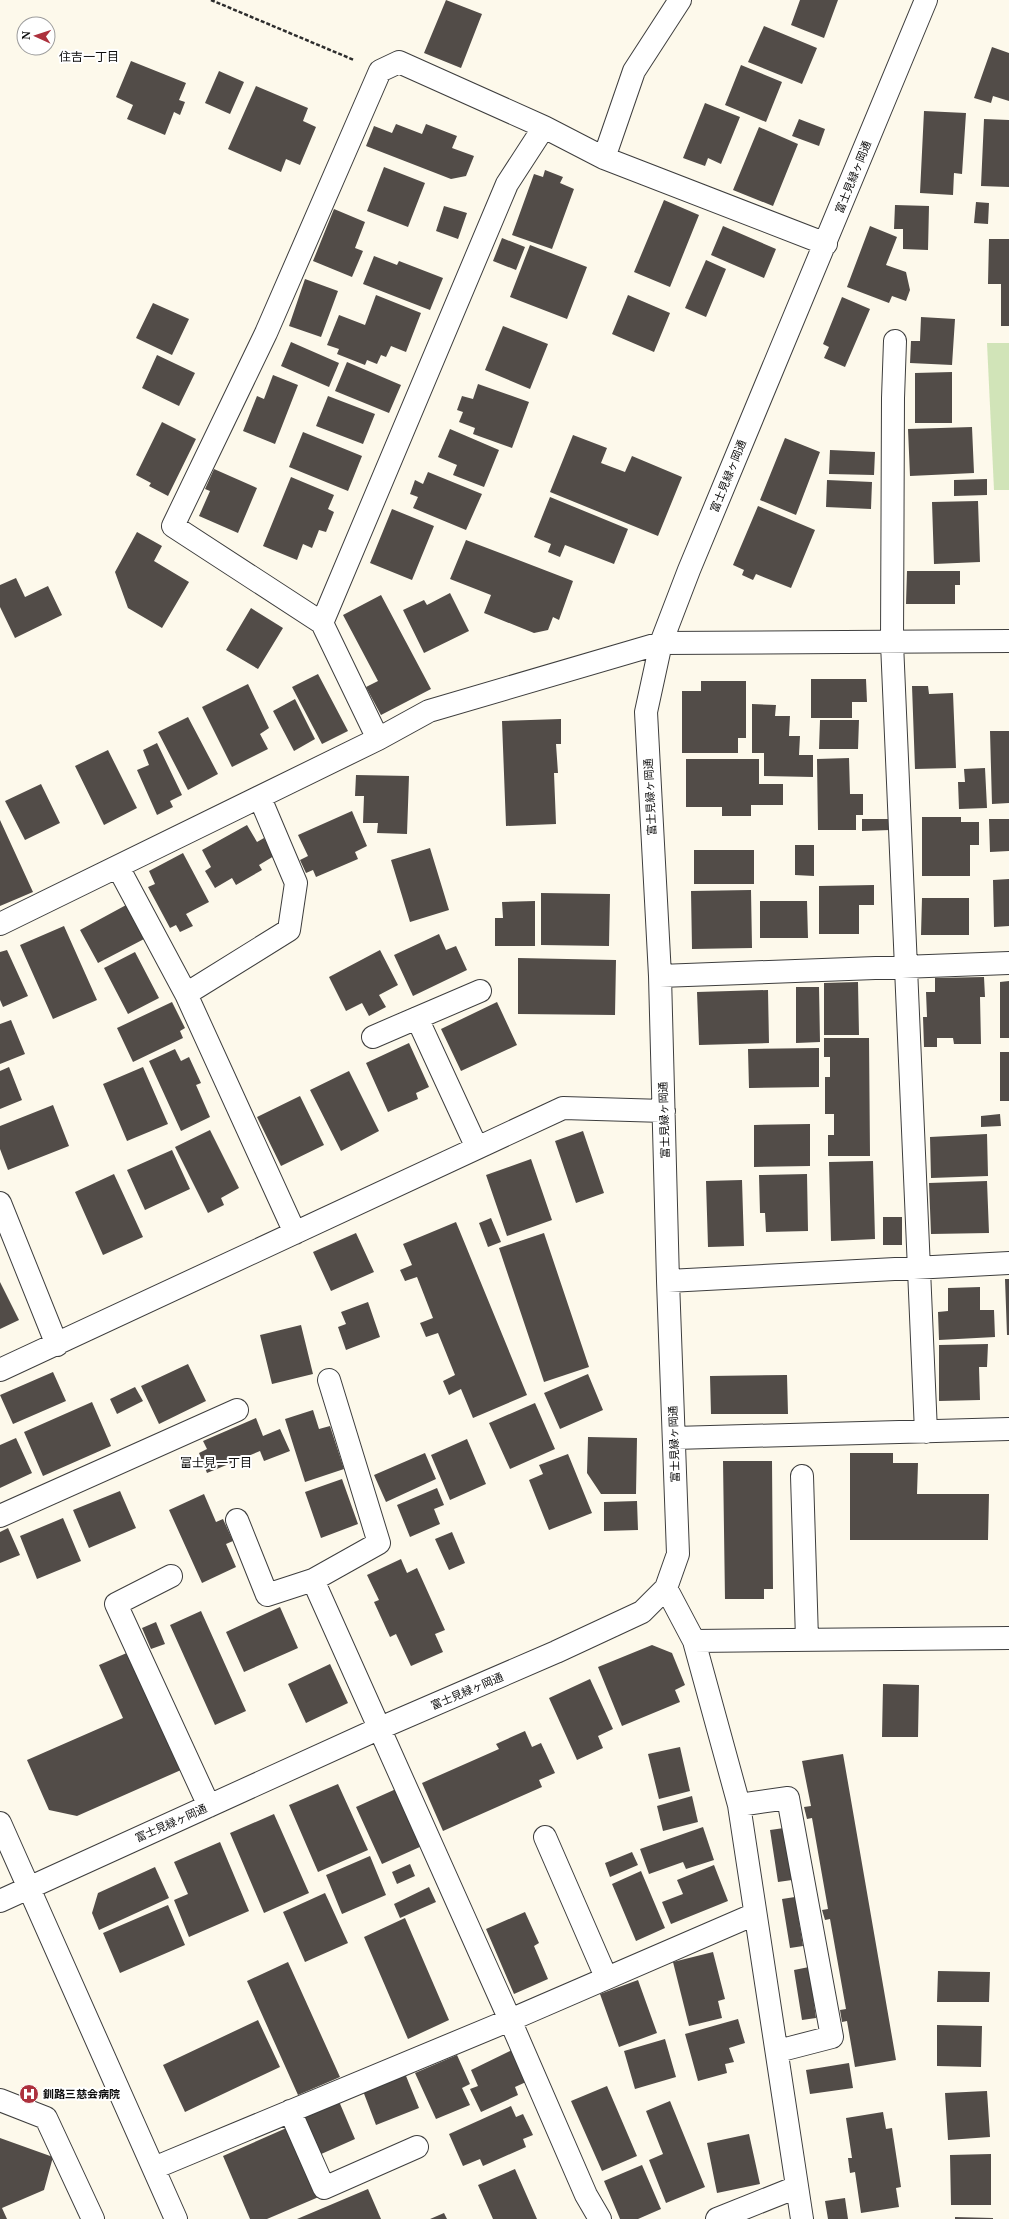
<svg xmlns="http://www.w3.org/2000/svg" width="1009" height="2219" font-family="'Noto Serif','Noto Sans JP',serif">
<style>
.green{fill:#d1e4b8}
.building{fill:#524c48}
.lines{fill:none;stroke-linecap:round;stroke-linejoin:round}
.minor-casing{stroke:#3e3e3e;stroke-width:24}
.path{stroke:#2d2d2d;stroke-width:2.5;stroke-dasharray:4 2;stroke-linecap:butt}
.minor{stroke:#fff;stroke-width:22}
.labels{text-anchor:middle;stroke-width:4;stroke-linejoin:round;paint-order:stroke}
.street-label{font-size:11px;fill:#0b0b0b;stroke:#fff}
.poi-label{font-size:11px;font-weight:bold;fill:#0b0b0b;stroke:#fff;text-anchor:start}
.neighbourhood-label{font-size:12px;fill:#0b0b0b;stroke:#fff}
</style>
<rect width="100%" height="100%" fill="#fdf9eb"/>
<path class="green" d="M987,343h22v147h-15z"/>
<path class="building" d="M446,0l36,14 -21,54 -37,-15z
M800,0h38l-14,38 -33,-13z
M764,26l53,22 -15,36 -54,-22z
M992,47l17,6v48l-16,-5 -2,7 -17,-5z
M131,61l55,22 -7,17 6,2 -5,13 -6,-3 -9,23 -38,-16 6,-14 -17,-8z
M741,65l41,17 -16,40 -41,-17z
M219,71l25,11 -14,32 -25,-11z
M256,86l52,22 -5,13 13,6 -16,38 -14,-6 -5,13 -53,-23z
M705,103l35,14 -19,47 -13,-6 -3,8 -22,-8z
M924,111l42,2 -4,61 -8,-1 -1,22 -33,-2z
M799,119l26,10 -6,17 -27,-10z
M984,119l25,1v67l-28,-1z
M396,124l26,10 4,-10 31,12 -5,12 22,8 -8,20 -15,3 -85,-33 8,-20 18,7z
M759,127l39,17 -25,62 -40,-16z
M384,167l41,16 -17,44 -41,-16z
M545,170l18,7 -3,6 14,6 -22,60 -40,-14 22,-61 9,3z
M664,200l35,15 -29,72 -36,-15z
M976,202l13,1 -1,21 -14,-1z
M895,205l34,1 -1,44 -25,-1v-20h-9z
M444,206l23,7 -9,26 -22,-8z
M334,209l31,13 -10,26 8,3 -11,26 -39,-16z
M723,226l53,23 -12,29 -53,-23z
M870,226l27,11 -11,28 20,7 4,18 -4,11 -14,-5 -3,7 -42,-16z
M502,238l23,9 -9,23 -23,-9z
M989,239h20v87h-8v-42h-13z
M530,245l57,22 -20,52 -57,-22z
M374,256l23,9 2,-4 44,17 -13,32 -67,-26z
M706,260l20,9 -20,48 -21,-9z
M305,279l33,12 -17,46 -32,-11z
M376,295l45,18 -15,39 -15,-6 -5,11 -5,-2 -4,9 -10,-4 -2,5 -28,-11 2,-5 -12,-4 12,-30 26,10z
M628,295l42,18 -16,39 -42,-18z
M842,297l28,12 -25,58 -21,-9 5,-11 -6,-3z
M153,303l36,16 -17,36 -36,-17z
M921,317l34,2 -3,46 -42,-2 1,-22h9z
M503,326l45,18 -18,45 -45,-19z
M291,342l48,21 -10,24 -48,-21z
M157,355l38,18 -16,33 -37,-18z
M347,362l54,23 -12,28 -54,-22z
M952,372v51h-37v-50z
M273,375l25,10 -23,59 -32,-13 14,-35 7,3z
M478,384l51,18 -17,46 -39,-14 2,-6 -16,-6 4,-10 -6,-2 5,-14 11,3z
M328,396l47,18 -12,30 -47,-18z
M162,422l34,17 -28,57 -19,-10 2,-3 -15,-8z
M972,427l2,46 -64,3 -2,-47z
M450,429l49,21 -15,37 -31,-12 4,-10 -19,-8z
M303,432l59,24 -14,35 -59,-24z
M573,435l34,13 -6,15 24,9 7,-16 50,21 -24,59 -108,-44z
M785,438l35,14 -24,63 -36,-15z
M830,450l45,2 -1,23 -45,-1z
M214,469l43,19 -19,45 -39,-17 11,-25 -5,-2z
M428,472l54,22 -16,36 -53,-22 5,-11 -8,-3 5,-14 8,4z
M291,477l43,18 -6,14 6,3 -8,20 -7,-2 -7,18 -9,-4 -6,16 -34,-14z
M987,479v16l-33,1v-16z
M827,480l45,2 -1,27 -45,-2z
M550,497l78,32 -14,35 -49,-19 -5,12 -12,-5 3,-8 -17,-7z
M978,501l2,61 -46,2 -2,-62z
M758,506l57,24 -24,58 -35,-14 -3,6 -11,-5 2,-5 -11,-5z
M392,509l42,17 -22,54 -42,-17z
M137,532l25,14 -8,15 35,21 -27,46 -34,-20 -13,-36z
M466,540l107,41 -14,39 -6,-3 -5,13 -14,3 -50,-20 7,-18 -41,-16z
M907,571h53v14h-5v19h-49z
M16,578l9,19 23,-11 14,29 -47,23 -15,-31v-22z
M450,593l19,38 -45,22 -21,-43 21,-10 3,5z
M381,595l50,94 -50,26 -15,-28 12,-6 -35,-66z
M251,608l32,20 -25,41 -32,-19z
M318,674l30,57 -26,13 -30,-57z
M811,679h55l1,23h-15v16h-41z
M701,681h45v57h-8v15h-56v-62h19z
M248,684l21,44 -9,6 8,15 -36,18 -30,-60z
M912,686h16l1,8 24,-1 3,75 -41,1z
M295,699l20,40 -21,12 -21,-40z
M752,704l24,1 -1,11h15l-1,20h11l-1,19h14v22l-49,-1v-23h-12z
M188,717l30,57 -30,16 -30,-58z
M561,719v25h-5l2,29h-4l2,51 -50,2 -4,-105z
M820,720h39l-1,29h-39z
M990,731h19v72l-17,1z
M157,743l25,52 -12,6 3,6 -16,8 -20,-45 12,-5 -6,-15z
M108,750l29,58 -33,17 -29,-59z
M849,758l1,36h13v21h-7v15h-38l-1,-71z
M686,759h73v25h24v21h-32v11h-29v-9h-36z
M985,768l2,40 -28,1 -1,-27h7l-1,-13z
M356,775l53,1 -2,58 -30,-1 1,-10h-15l1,-27h-9z
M41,784l19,39 -35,17 -20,-39z
M352,811l15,35 -12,6 3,7 -42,18 -3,-7 -7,3 -6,-13 8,-4 -10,-21z
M922,817h39v5h18v23h-9v31h-48z
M862,819h28v11l-28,1z
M989,819h20v32l-19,1z
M0,820l33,72 -33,14z
M247,825l10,17 7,-4 10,18 -15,9 3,5 -26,15 -4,-7 -17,10 -10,-17 6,-4 -9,-17z
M795,845h19v31l-19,-1z
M430,848l19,62 -39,12 -19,-62z
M694,850h60v34h-60z
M183,853l26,49 -23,12 7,12 -13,6 -4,-7 -6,3 -22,-41 7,-3 -6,-13z
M1009,879v47l-15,1 -1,-47z
M874,885v20h-15v29h-40v-48z
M751,890l1,58 -60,1 -1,-58z
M541,893l69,1 -1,52 -68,-1z
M922,898h47v37h-48z
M535,901v45h-40v-28h8l-1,-16z
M760,901h47l1,37h-48z
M128,904l18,34 -48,25 -18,-33z
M64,926l33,74 -44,19 -33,-74z
M439,934l7,16 10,-4 11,24 -54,26 -19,-41z
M7,950l21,46 -25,11 -3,-7v-48z
M380,950l18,35 -19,10 7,12 -17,9 -7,-13 -16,8 -17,-34z
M135,952l24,46 -31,16 -24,-46z
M518,958l98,2 -1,55 -97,-1z
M984,977l1,20h-5l1,47h-27l-1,-6h-16v9h-13l-1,-30h4l-1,-25h9v-14z
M1009,981v57h-9v-56z
M858,982l1,53h-35v-52z
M796,987h23l1,55 -24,1z
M768,990l1,53 -70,2 -2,-53z
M172,1002l13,26 -5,3 3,7 -50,24 -16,-34z
M497,1002l20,43 -56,26 -20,-42z
M11,1020l14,34 -25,10v-40z
M824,1038h45l1,118h-42v-21h6v-21h-9v-37h5v-20h-6z
M409,1043l20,44 -13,6 2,6 -30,13 -22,-49z
M819,1048v39l-70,1 -1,-39z
M175,1049l6,12 8,-4 12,26 -5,2 14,32 -29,14 -32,-70z
M1000,1052h9v49h-9z
M9,1067l13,33 -22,9v-38z
M143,1067l25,57 -41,17 -24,-57z
M349,1071l30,60 -38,20 -31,-61z
M300,1096l24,49 -43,21 -24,-49z
M53,1105l16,41 -61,24 -8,-21v-23z
M1000,1114l1,12 -20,1v-11z
M810,1124v42l-56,1v-42z
M210,1130l29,58 -18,10 3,7 -16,8 -33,-66z
M583,1131l21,62 -28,10 -21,-62z
M987,1134l1,42 -57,2 -1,-41z
M172,1150l18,39 -45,21 -18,-40z
M531,1159l21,61 -45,16 -21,-61z
M873,1161l2,78 -44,2 -2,-79z
M114,1174l29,63 -40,18 -28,-63z
M807,1174l1,57 -42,1 -1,-19h-5l-1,-38z
M742,1180l2,66 -36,1 -2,-66z
M987,1181l2,52 -58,1 -2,-51z
M883,1217h19v28h-19z
M491,1218l10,24 -13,5 -9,-24z
M456,1222l71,173 -54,23 -12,-29 -12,6 -6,-14 12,-6 -17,-42 -12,4 -6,-14 13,-5 -16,-41 -12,4 -5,-11 12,-5 -9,-21z
M356,1233l18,39 -43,19 -18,-39z
M544,1233l45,134 -45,15 -45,-134z
M1005,1279h4v56h-2z
M0,1282l19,38 -19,9z
M980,1287v23h14l1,27 -56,3 -1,-28 10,-1v-23z
M368,1302l12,35 -34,13 -8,-23 8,-3 -5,-12z
M301,1325l12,49 -41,10 -12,-49z
M988,1344l-1,23h-8l1,33 -41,1v-56z
M188,1364l18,37 -47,23 -18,-38z
M53,1372l13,29 -53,23 -13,-29z
M588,1374l15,36 -43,19 -16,-36z
M787,1375l1,39h-77l-1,-38z
M135,1387l8,14 -26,13 -7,-15z
M92,1402l19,44 -68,30 -19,-44z
M535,1403l20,46 -45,20 -21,-46z
M313,1410l6,19 11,-3 14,43 -39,13 -20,-63z
M256,1418l7,18 17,-7 10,22 -26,10 -4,-10 -53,22 -8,-20 8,-4 -4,-8z
M588,1437l49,1 -1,56h-35l-14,-21z
M16,1438l16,35 -32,15v-43z
M467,1439l19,45 -36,16 -19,-45z
M425,1453l11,26 -50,23 -12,-27z
M850,1453h43v10h25l-1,31h72l-1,46h-138z
M568,1454l24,59 -43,17 -20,-50 14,-6 -4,-9z
M723,1461h49l1,128h-9v10h-39z
M342,1479l16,45 -37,14 -16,-46z
M437,1488l7,17 -10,4 6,15 -30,13 -13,-32z
M120,1491l16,37 -47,20 -16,-38z
M204,1494l12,28 7,-3 10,22 -7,3 10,23 -34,16 -33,-73z
M637,1501l1,29 -34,1v-29z
M63,1518l18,43 -44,18 -17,-43z
M8,1528l12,27 -20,8v-31z
M452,1532l13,31 -16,7 -14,-31z
M401,1559l6,14 10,-5 28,62 -10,4 8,18 -32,14 -15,-32 -6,3 -16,-35 5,-2 -12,-25z
M280,1607l18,41 -54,24 -18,-40z
M201,1611l45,100 -31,14 -45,-100z
M156,1622l9,22 -14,5 -9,-21z
M652,1645l20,8 13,32 -10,5 5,12 -58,24 -24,-59z
M129,1652l52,118 -104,46 -28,-6 -22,-50 96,-42 -24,-53z
M330,1664l18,39 -42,20 -18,-39z
M590,1679l23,50 -15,7 5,12 -26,12 -28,-62z
M883,1684l36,1 -1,52h-36z
M525,1731l7,16 9,-4 14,30 -16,7 3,7 -99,44 -21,-48 77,-34 -3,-5z
M680,1747l10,44 -31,8 -11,-45z
M843,1754l53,306 -41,7 -8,-46 -5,1 -2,-12 6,-1 -16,-90 -5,1 -3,-10 6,-1 -16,-91 -5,1 -3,-12 7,-1 -9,-45z
M338,1784l30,66 -50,22 -29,-67z
M396,1789l26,57 -40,18 -26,-57z
M692,1796l6,26 -35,9 -6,-25z
M274,1814l35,79 -45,20 -34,-80z
M703,1827l11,33 -28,9 -3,-7 -34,12 -9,-25z
M784,1828l8,52 -14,2 -8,-52z
M220,1842l29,69 -60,26 -15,-37 14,-6 -14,-32z
M632,1852l6,13 -28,12 -5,-14z
M370,1856l16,39 -44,19 -16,-39z
M410,1864l5,12 -18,8 -5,-12z
M714,1865l14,36 -57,23 -9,-22 21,-8 -6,-14z
M155,1867l14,31 -70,32 -7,-17 6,-20z
M641,1871l24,57 -29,13 -24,-57z
M429,1887l7,15 -36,16 -6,-14z
M325,1893l23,50 -43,19 -22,-50z
M795,1897l8,49 -13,2 -8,-49z
M168,1905l17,40 -65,28 -17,-40z
M525,1912l14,31 -5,3 14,33 -34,15 -28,-65z
M405,1918l44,102 -41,19 -44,-102z
M713,1952l12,47 -7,2 4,17 -33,8 -16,-64z
M288,1962l52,115 -42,18 -51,-114z
M809,1967l7,51 -14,2 -8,-50z
M938,1971l52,1 -1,30h-52z
M638,1980l19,53 -38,14 -19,-53z
M738,2019l7,24 -16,5 5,14 -9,2 2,9 -29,8 -13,-47z
M258,2020l22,47 -95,45 -22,-47z
M937,2025l45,1 -1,41 -44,-1z
M665,2039l11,38 -41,12 -11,-38z
M512,2050l14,32 -11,5 3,8 -37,17 -11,-23 8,-3 -7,-16z
M457,2055l13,29 -8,4 8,17 -34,14 -21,-46z
M849,2063l4,25 -43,6 -4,-24z
M404,2071l15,37 -43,17 -13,-34z
M607,2086l30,70 -35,15 -31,-70z
M987,2091l3,46 -42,3 -3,-47z
M338,2099l17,40 -36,16 -17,-41z
M670,2101l35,86 -39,16 -17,-43 14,-6 -17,-43z
M511,2106l5,11 7,-3 10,21 -10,4 3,8 -43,19 -3,-7 -17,7 -14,-32z
M883,2112l3,17 6,-1 9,59 -5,1 3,19 -38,6 -6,-41 -5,1 -2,-15h4l-6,-40z
M291,2126l30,70 -54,23h-17l-27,-63z
M749,2134l11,50 -43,9 -10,-50z
M0,2138l53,19 -9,33 -42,18 5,11h-7z
M991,2154v51h-40l-1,-50z
M642,2165l19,44 -23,10h-18l-16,-38z
M515,2169l22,50h-44l-15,-34z
M368,2189l13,30h-84z
M845,2198l3,21h-20l-3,-18z
M444,2213l3,6h-17z
M955,2217l38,1v1h-38z"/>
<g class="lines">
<defs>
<path id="minor" d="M604,158l30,-87 46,-71
M895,341l-2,57 -1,245 34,789
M322,623l185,-439 37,-57 60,31 222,86
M378,739l-56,-116 -149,-97 93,-193 114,-262 19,-9 145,65
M118,867l68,127 109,239
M0,924l378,-185 51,-28 232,-68 348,-2
M660,976l349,-13
M186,994l103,-64 7,-47 -36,-85
M373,1037l44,-19
M477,1148l-60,-130 63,-27
M0,1203l57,142
M668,1281l341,-18
M0,1370l563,-262 101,3
M674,1438l335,-9
M802,1476l5,163
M0,1516l237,-106
M237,1520l30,75 46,-15 66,-37 -50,-163
M171,1576l-55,28 93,202
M313,1580l197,440 76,175 14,24
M666,1588l28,53 45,164 63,414
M694,1641l315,-3
M739,1805l49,-7 44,239 -54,14
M0,1823l176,396
M545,1837l61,140
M0,1901l378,-172 178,-77 86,-40 24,-24 12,-34 -10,-273 -8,-305 -14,-264 15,-69 28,-73 237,-570
M0,2100l46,18 47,101
M290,2111l34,77 93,-41
M154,2168l356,-148 245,-106
M717,2219l80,-32"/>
</defs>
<use href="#minor" class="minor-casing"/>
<path class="path" d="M211,0l143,60"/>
<use href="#minor" class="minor"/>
</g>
<defs>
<symbol id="hospital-disc" viewBox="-11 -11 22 22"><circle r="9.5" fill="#ad313d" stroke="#fff"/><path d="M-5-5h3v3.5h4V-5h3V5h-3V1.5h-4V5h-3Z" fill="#fff"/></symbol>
</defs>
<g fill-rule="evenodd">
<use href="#hospital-disc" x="18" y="2083" width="22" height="22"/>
</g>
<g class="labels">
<g class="street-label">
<text transform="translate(853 177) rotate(-68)" y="4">富士見緑ヶ岡通</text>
<text transform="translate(728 476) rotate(-68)" y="4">富士見緑ヶ岡通</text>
<text transform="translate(650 797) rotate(-93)" y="4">富士見緑ヶ岡通</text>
<text transform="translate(664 1120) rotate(-92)" y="4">富士見緑ヶ岡通</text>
<text transform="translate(674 1444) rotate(-92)" y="4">富士見緑ヶ岡通</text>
<text transform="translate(467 1691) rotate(-23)" y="4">富士見緑ヶ岡通</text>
<text transform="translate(171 1823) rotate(-24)" y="4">富士見緑ヶ岡通</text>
</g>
<g class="poi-label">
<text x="43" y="2098">釧路三慈会病院</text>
</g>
<g class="neighbourhood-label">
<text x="89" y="61">住吉一丁目</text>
<text x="216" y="1467">富士見一丁目</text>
</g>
</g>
<g transform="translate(36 36) rotate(273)"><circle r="19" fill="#ffffff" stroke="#9d9d9d"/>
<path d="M0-3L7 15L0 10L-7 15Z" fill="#ad313d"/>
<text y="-6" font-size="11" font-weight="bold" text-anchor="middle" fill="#0b0b0b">N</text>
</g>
</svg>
